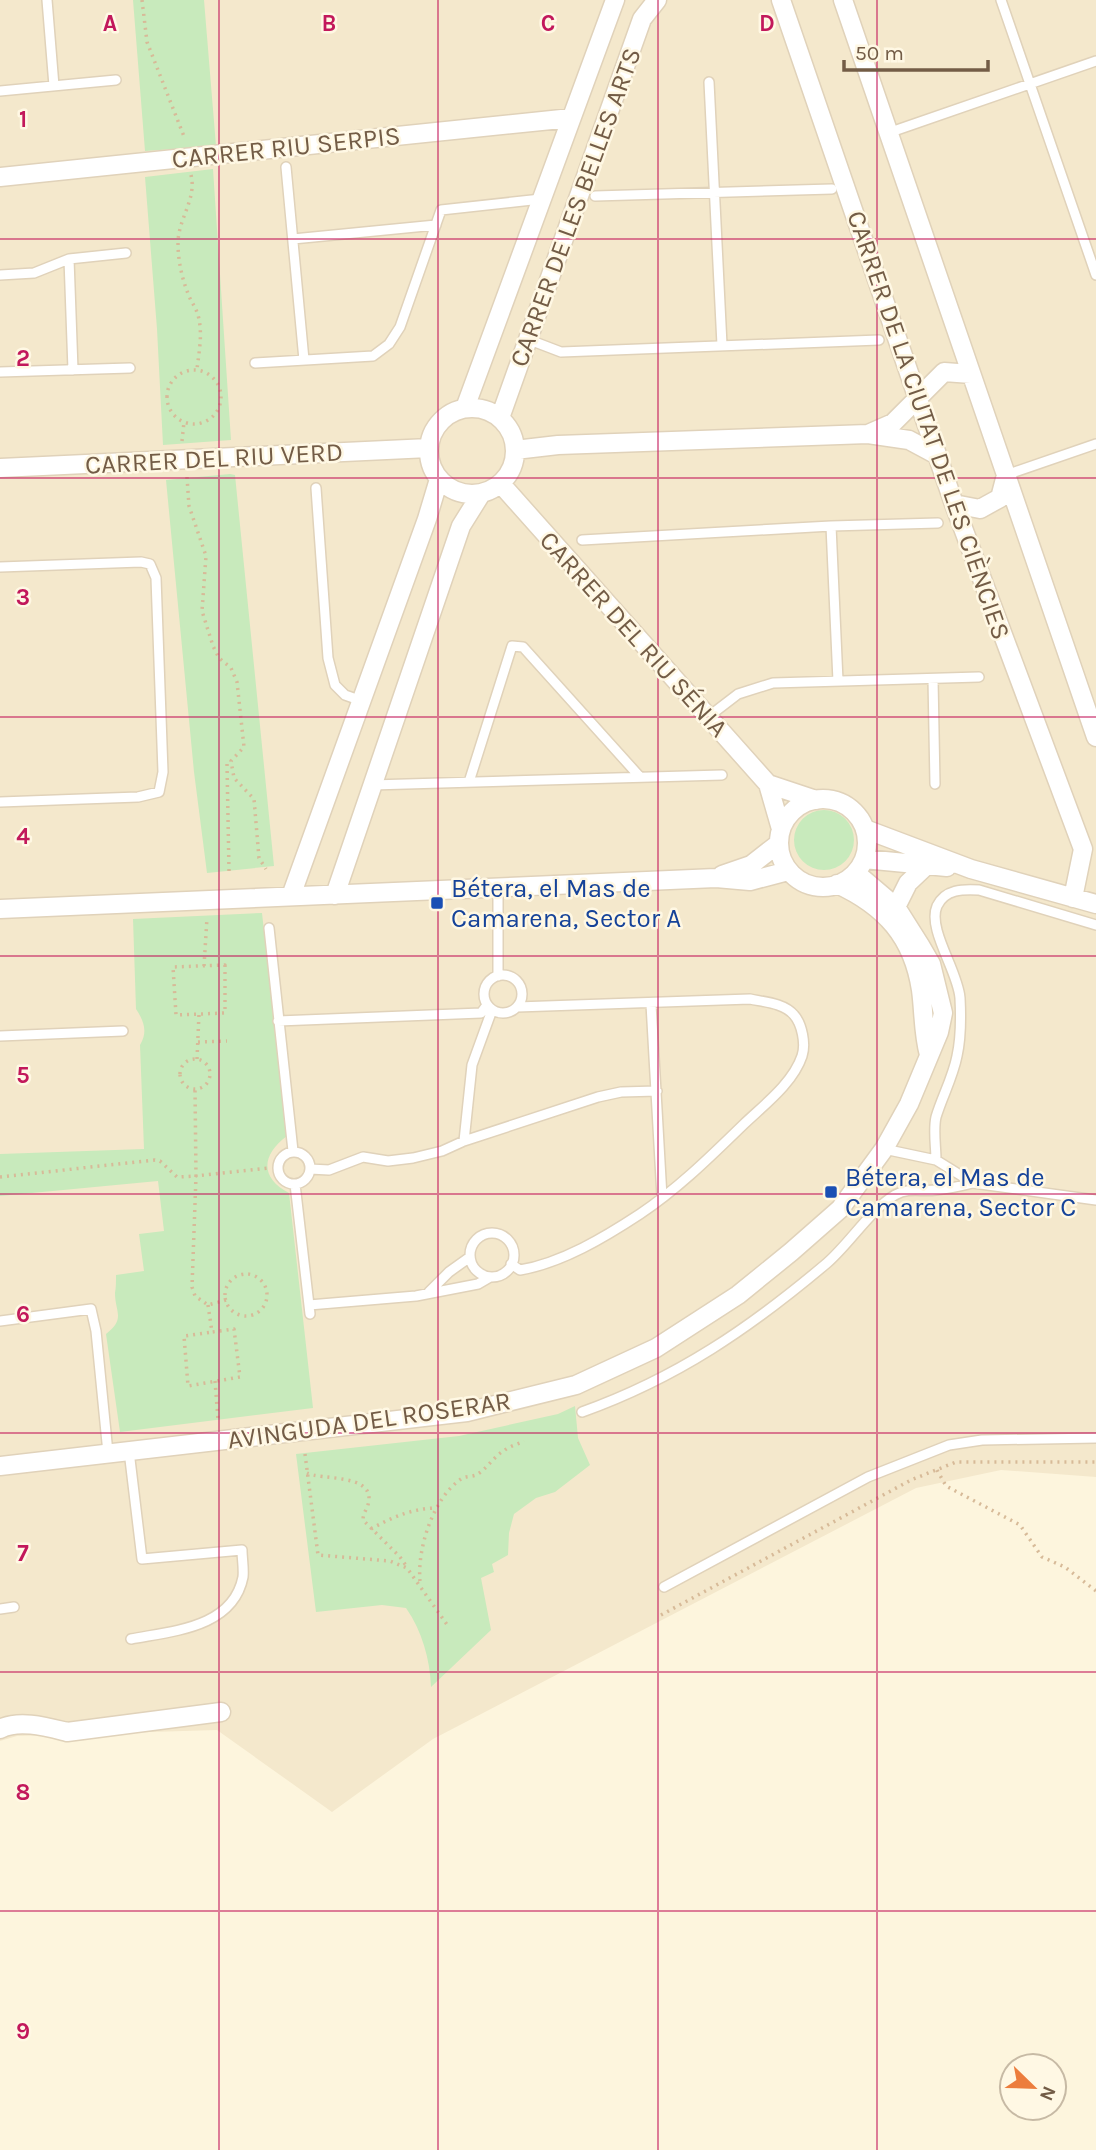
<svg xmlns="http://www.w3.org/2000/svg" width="1096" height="2150" font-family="Karla,sans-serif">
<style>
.residential{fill:#f4e8cc}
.green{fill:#c8eabc}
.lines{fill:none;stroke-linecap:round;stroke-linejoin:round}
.service-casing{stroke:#e0d2ba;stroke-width:12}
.minor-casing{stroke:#e0d2ba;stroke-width:21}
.path{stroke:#d7ba98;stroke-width:3.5;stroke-dasharray:2 5;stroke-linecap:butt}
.service{stroke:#fff;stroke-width:9}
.minor{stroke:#fff;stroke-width:18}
.grid{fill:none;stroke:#c2185b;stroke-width:2;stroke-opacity:0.55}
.transit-dot{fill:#1a4fb4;stroke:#fff8e4;stroke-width:2.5}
.labels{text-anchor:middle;stroke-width:5;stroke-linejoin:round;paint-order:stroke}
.street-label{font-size:26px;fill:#735c46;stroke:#fff8e4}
.transit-label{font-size:26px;fill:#164399;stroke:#fff8e4;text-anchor:start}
.grid-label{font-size:23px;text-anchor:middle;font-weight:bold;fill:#c2185b;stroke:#fff8e4;stroke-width:5;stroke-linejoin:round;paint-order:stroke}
</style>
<rect width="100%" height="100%" fill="#fdf5dd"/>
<path class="residential" d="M0,0h1096v1477l-95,-7 -85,18 -483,251 -101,73 -115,-82 -200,6 -17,5z"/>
<path class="green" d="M133,0h71l12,146 -71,5z
M213,169l18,271 -68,5 -6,-116 -12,-152z
M230,474l5,1 39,391 -67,7 -13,-101 -28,-292z
M794 840a30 30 0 1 1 60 0a30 30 0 1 1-60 0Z
M262,913l25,223c-26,19 -27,42 2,57l24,215 -193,24 -14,-98c20,-15 9,-22 9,-41 1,-6 1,-11 1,-18l28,-4 -5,-37 25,-3 -6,-50 -158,15v-42l144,-5 -4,-104c8,-13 4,-24 -4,-36l-3,-90z
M575,1406l3,32 12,27 -35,27 -19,6 -22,16 -5,19 -1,22 -16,9 2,8 -13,6 10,52 -60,57c-1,-28 -9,-56 -25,-79l-24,-3 -66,7 -20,-158 163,-18 99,-22z"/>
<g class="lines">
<defs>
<path id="service" d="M47,0l7,86
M1001,0l95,275
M709,82l13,263
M0,91l116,-11
M888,133l208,-72
M286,167l18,193
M595,196l237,-7
M293,239l143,-14
M69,259l4,111
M0,275l34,-2 35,-14 57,-6
M527,339l34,13 318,-12
M255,363l118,-7 16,-12 11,-17 41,-117 100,-11
M0,372l130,-4
M1006,475l90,-31
M316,488l12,170 7,27 10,10 17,6
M831,526l7,155
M582,540l249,-14 107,-3
M0,567l141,-5 9,2 6,14 7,194 -4,20 -21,5 -138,5
M933,679l2,105
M708,717l30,-23 35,-11 206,-6
M469,782l43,-136 11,1 117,130
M372,785l350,-10
M498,887v89
M269,928l24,223
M484 994a19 19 0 1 1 38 0a19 19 0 1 1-38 0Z
M651,1004l11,193
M278,1021l203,-8 6,-8
M0,1036l123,-5
M464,1141l8,-76 20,-55
M884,1149l52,11 37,23 123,17
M278 1168a16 16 0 1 1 32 0a16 16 0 1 1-32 0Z
M936,1160c0,-13 -3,-30 0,-43 6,-20 17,-40 21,-61 4,-18 4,-39 3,-58 -2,-27 -33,-69 -23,-92 8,-17 26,-17 42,-16l117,35
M310,1169l19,1 34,-13 25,4 25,-3 29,-7 22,-10 134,-44 23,-5 36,-1
M295,1184l15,130
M470 1255a22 22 0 1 1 44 0a22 22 0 1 1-44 0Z
M511,1264l9,6c42,-7 85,-33 120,-56 39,-26 71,-58 104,-90 20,-19 49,-41 58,-68 4,-12 0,-32 -8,-41 -10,-12 -30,-13 -44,-16l-233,8
M429,1292l20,-20 21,-15
M309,1305l107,-9 62,-12 12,-7
M0,1321l91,-12 5,22 12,122
M582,1412c95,-34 168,-84 245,-149 23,-20 43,-53 68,-68 14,-8 26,-3 41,-5 13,-1 25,-4 37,-7
M129,1451l13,108 100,-9c0,8 2,19 1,27 -10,51 -71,54 -112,62
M664,1587l204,-110 81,-32 33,-5 114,-2
M0,1609l14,-2"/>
<path id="minor" d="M781,0l173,504 129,345 -10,49
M843,0l253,737
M0,177l571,-59
M429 451a43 43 0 1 1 86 0a43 43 0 1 1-86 0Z
M465,408l150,-408
M500,418l142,-399 15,-19
M868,434l25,-11 51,-51 27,2
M515,450l43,-5 310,-11 41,6 28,15
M0,468l429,-20
M501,484l267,300 13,45
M954,504l26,5 20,-11 6,-23
M768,784l48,16
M779 843a44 44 0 1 1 88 0a44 44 0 1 1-88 0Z
M865,829l106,40 125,35
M864,859l83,8
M722,875l29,-10 27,-21
M837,884c48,22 76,53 84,106 3,22 2,43 8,65
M335,895l126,-369 20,-32
M291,896l136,-377 12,-40
M896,907l12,-24 19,-18
M0,909l716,-31 34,3 38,-10
M0,1466l467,-54 109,-27 80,-37 82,-53 53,-43 49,-43 44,-60 25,-45 30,-72 4,-19 -12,-49 -11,-19 -24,-38 -40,-34
M0,1729c19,-10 47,-2 67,3l154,-20"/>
</defs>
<use href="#service" class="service-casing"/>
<use href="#minor" class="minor-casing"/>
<path class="path" d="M142,0l5,42 38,97
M191,175c6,24 -13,44 -13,68 0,18 4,36 11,53 3,7 7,12 9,19 5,18 1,37 -1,54
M167 397a27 27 0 1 1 54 0a27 27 0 1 1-54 0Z
M182,441l2,-19
M187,477l2,29 17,50 -4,55 11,35 6,12 12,10 6,14 7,65 -13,14 3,17 20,21 5,59 7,11
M229,871l-2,-107 4,-3
M225,965v48l-49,2 -3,-48z
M204,966l3,-48
M198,1042l29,-1
M197,1059l2,-45
M180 1074a15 15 0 1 1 30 0a15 15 0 1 1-30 0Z
M0,1177l155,-17 5,1 17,16 19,-1 -1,-87
M225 1295a21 21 0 1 1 42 0a21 21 0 1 1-42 0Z
M226,1300l-18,5 -13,-9 -3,-9 4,-111 72,-8
M208,1305l4,27 22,-3 6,48 -52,9 -4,-50 28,-4
M215,1381l3,38
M305,1454l13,101 72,6 17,7 41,58
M937,1470l9,16 74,39 22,32 23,10 31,24
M307,1473c14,7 63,1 62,26 0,8 -6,13 -6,21l37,37 7,10
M371,1529c21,-12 43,-21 66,-21
M420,1581c-3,-32 13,-83 41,-102 4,-3 10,-2 15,-4 11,-6 18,-19 29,-25 5,-4 13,-6 19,-9
M661,1615l250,-135 45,-18h140"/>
<use href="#service" class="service"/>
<use href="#minor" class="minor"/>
</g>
<path class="grid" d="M219,0v2150M438,0v2150M658,0v2150M877,0v2150M0,239h1096M0,478h1096M0,717h1096M0,956h1096M0,1194h1096M0,1433h1096M0,1672h1096M0,1911h1096"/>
<g class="transit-dot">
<rect x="430" y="896" width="14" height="14" rx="3.5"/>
<rect x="824" y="1185" width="14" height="14" rx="3.5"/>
</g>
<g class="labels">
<g class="street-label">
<text transform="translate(286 147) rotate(-6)" y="9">CARRER RIU SERPIS</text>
<text transform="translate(575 207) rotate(-70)" y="9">CARRER DE LES BELLES ARTS</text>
<text transform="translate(929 425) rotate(71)" y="9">CARRER DE LA CIUTAT DE LES CIÈNCIES</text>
<text transform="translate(214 458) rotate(-3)" y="9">CARRER DEL RIU VERD</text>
<text transform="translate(634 634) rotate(48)" y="9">CARRER DEL RIU SÉNIA</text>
<text transform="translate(369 1420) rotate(-8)" y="9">AVINGUDA DEL ROSERAR</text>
</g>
<g class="transit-label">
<text x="451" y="897">Bétera, el Mas de<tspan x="451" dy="30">Camarena, Sector A</tspan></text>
<text x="845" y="1186">Bétera, el Mas de<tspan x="845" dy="30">Camarena, Sector C</tspan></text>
</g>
</g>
<g class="grid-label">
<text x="110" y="31">A</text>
<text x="329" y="31">B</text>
<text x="548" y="31">C</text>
<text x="767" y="31">D</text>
<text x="23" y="127">1</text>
<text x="23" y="366">2</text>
<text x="23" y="605">3</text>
<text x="23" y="844">4</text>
<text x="23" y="1083">5</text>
<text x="23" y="1322">6</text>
<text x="23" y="1561">7</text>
<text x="23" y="1800">8</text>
<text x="23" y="2039">9</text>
</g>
<g transform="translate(1033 2087) rotate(113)"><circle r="33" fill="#fff8e4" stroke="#c7baa5" stroke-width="2"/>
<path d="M0-5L12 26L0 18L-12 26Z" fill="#ec7d3d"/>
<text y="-10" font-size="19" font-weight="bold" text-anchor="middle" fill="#735c46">N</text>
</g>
<path d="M844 60v10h144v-10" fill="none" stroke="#735c46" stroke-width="3.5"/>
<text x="855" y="60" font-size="21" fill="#735c46" stroke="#fff8e4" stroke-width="5" paint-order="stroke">50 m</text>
</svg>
